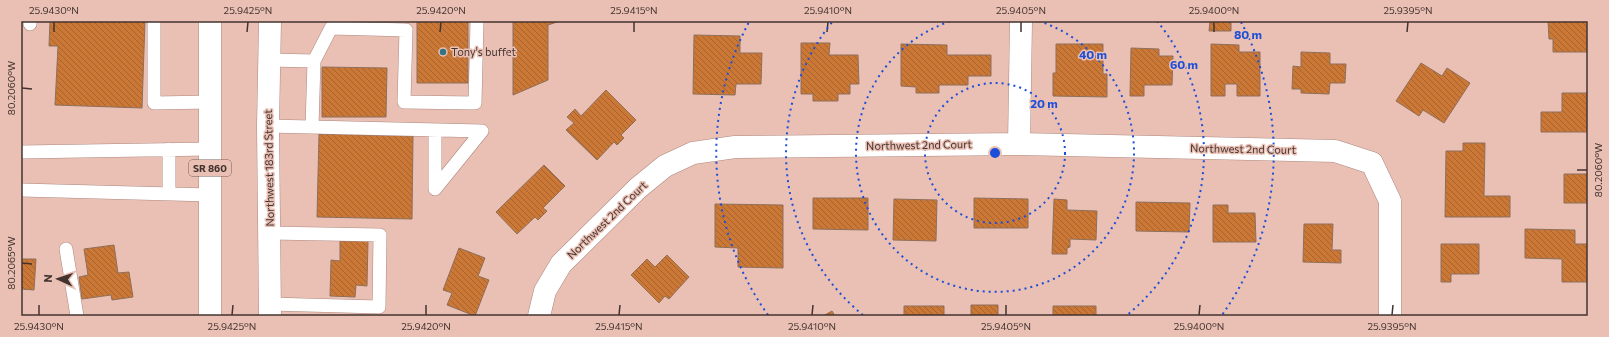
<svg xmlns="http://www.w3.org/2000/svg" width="1609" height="337" font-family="Commissioner,sans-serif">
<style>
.building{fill:url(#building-back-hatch);stroke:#8e6f5a}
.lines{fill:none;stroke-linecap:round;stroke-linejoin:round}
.service-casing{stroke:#ae877d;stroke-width:14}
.minor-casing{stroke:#ae877d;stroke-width:23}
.primary-casing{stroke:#ae877d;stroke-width:23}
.service{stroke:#fff;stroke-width:13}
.minor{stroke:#fff;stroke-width:22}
.primary{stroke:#fff;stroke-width:22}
.ticks{fill:none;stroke:#43332e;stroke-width:1.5}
.ring{fill:none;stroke:#1d4ed8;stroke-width:2;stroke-dasharray:2 4}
.poi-dot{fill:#307484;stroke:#eac0b5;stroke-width:1.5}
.labels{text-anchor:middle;stroke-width:3;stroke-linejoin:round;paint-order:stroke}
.shield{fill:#eac0b5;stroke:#755d56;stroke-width:1}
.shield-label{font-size:10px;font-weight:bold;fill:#43332e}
.poi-label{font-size:11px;fill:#43332e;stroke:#eac0b5;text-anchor:start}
.street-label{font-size:11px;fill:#43332e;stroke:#eac0b5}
.centre{fill:#1d4ed8;stroke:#eac0b5;stroke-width:2}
.ring-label{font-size:12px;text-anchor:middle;font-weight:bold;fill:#1d4ed8;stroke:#eac0b5;stroke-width:3;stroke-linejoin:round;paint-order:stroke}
.neatline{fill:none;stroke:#43332e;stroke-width:1.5}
.ticks-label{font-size:10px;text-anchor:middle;fill:#43332e}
</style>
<defs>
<pattern id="building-back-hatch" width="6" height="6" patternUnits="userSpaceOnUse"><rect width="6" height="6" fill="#cb7837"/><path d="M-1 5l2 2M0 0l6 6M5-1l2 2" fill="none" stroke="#a6632f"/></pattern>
</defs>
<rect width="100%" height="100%" fill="#eac0b5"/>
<path class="building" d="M50,21h95l-3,87 -87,-3 3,-59h-9z
M417,21h51v62h-51z
M513,21h47l-12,4v55l-35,15z
M1210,21h21v10h-22z
M1548,21h40v31h-35v-13h-4z
M694,35l46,1v17h22l-1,31h-25l-1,11 -42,-1z
M801,43h29l-1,12h29l1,29h-9v10h-12v7h-25v-7h-12z
M901,44l46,1v10h44v21h-23v9h-29v8h-23v-6l-15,-1z
M1056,44h47v30h4v23l-54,-1v-23h3z
M1211,44l28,1v7h21v44h-23v-12h-12v12h-14z
M1131,48l28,1v7h14l-1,29h-28v11h-14z
M1301,52l29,1v11h16l-1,19h-15l-1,11 -28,-1v-4h-9l1,-23 8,1z
M1421,63l21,13 5,-8 23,15 -26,40 -21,-13 -4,6 -23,-15z
M322,67l65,1 -1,49h-64z
M606,90l30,30 -15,15 3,3 -7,7 -3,-3 -17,18 -31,-30 8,-7 -7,-6 8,-8 6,7z
M1562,93h26v39h-47v-20h21z
M319,134l94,2 -1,83 -95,-2z
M1463,143h22l-1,53h26v21h-65l1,-66h17z
M544,165l21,21 -22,22 4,3 -9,9 -3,-3 -18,17 -21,-22z
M1564,174h24v29h-24z
M813,198h55v32l-55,-1z
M974,198l54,1v29h-54z
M894,199l43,1 -1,41 -43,-1z
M1054,199l13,1v10l30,1 -1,29 -26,-1v8l-3,1v6h-15z
M1136,202l54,1 -1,29 -53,-1z
M715,204l68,1v63l-45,-1v-19l-23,-1z
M1213,205h15v8h27l1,29h-43z
M1304,224h29l-1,26h9v13l-38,-1z
M1525,229l50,1v14h13v38h-26v-23l-37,-1z
M340,241h28l-1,45 -11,-1 -1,12 -25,-1 1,-36 9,1z
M1441,244h38v30h-28v8h-10z
M114,245l4,28 11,-1 4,25 -21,3 -1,-5 -29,4 -3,-22 9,-2 -4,-26z
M459,248l26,10 -7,18 11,4 -14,36 -28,-11 5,-12 -9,-3z
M667,255l22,22 -20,22 -4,-3 -6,7 -28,-28 16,-16 8,8z
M21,259h15l-2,31 -13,-1z
M971,305h27v11h-27z
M904,306h40v10h-40z
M1053,306h43v10h-43z
M832,311l3,5h-12z"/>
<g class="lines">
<defs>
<path id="service" d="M154,21v82l57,-1
M30,24v-3
M269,60l45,1 17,-33 75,2 -2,72 71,1 2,-82
M268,126l214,5 -47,58v-59
M312,127l2,-66
M21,152l189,-3
M21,190l189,5
M169,194v-45
M66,249l11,67
M270,304l109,3 1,-72 -110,-2"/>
<path id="minor" d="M1019,144l2,-123
M539,316l6,-25 16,-27 77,-76 27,-22 28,-13 42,-6 284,-3 316,7 37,12 18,38v115"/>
<path id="primary" d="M270,21l-2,105 2,190
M210,316v-295"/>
</defs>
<use href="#service" class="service-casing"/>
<use href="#minor" class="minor-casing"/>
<use href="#primary" class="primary-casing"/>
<use href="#service" class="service"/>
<use href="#minor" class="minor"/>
<use href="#primary" class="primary"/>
</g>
<path class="ticks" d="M54,32v-10M247,32l1,-10M440,32l1,-10M634,32v-10M827,32l1,-10M1021,32v-10M1214,32v-10M1407,32l1,-10M22,88l10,1M1577,170h10M22,263l10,1M39,315v-10M232,315l1,-10M426,315v-10M619,315l1,-10M812,315l1,-10M1006,315v-10M1199,315l1,-10M1392,315l1,-10"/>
<g class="ring">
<circle cx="995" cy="153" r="70"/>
<path d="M1039 21A139 139 0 1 1 951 21"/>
<path d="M863 315A209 209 0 0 1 833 21M1157 21A209 209 0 0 1 1127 315"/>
<path d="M768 315A279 279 0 0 1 749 22M1241 22A279 279 0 0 1 1222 315"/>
</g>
<circle class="poi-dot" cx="443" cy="52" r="4"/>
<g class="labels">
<rect class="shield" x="189" y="160" width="42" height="16" rx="3"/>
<g class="shield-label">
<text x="210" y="172">SR 860</text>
</g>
<g class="poi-label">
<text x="451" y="56">Tony's buffet</text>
</g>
<g class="street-label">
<text transform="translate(919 145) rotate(-1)" y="4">Northwest 2nd Court</text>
<text transform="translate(1243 149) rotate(1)" y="4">Northwest 2nd Court</text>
<text transform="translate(269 168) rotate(-91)" y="4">Northwest 183rd Street</text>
<text transform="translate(607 220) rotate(-44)" y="4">Northwest 2nd Court</text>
</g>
</g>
<circle cx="995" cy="153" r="6" class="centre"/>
<g class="ring-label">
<text x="1248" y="39">80 m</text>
<text x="1093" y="59">40 m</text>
<text x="1184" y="69">60 m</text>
<text x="1044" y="108">20 m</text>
</g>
<rect width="1609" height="337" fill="none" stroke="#eac0b5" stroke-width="44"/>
<g transform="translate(58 279) rotate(273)" stroke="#eac0b5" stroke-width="3" paint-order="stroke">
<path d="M0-3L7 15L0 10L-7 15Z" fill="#43332e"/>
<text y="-6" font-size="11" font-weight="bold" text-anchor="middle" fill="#43332e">N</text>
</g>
<rect x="22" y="22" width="1565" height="293" class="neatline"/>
<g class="ticks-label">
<text x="54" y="14">25.9430°N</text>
<text x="248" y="14">25.9425°N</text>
<text x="441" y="14">25.9420°N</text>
<text x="634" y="14">25.9415°N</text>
<text x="828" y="14">25.9410°N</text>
<text x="1021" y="14">25.9405°N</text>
<text x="1214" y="14">25.9400°N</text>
<text x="1408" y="14">25.9395°N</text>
<text transform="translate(11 88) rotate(-90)" y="4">80.2060°W</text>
<text transform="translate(1598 170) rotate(-90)" y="4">80.2060°W</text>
<text transform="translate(11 263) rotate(-90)" y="4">80.2065°W</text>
<text x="39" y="330">25.9430°N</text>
<text x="232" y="330">25.9425°N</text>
<text x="426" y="330">25.9420°N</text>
<text x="619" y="330">25.9415°N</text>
<text x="812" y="330">25.9410°N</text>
<text x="1006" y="330">25.9405°N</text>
<text x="1199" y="330">25.9400°N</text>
<text x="1392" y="330">25.9395°N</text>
</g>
</svg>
